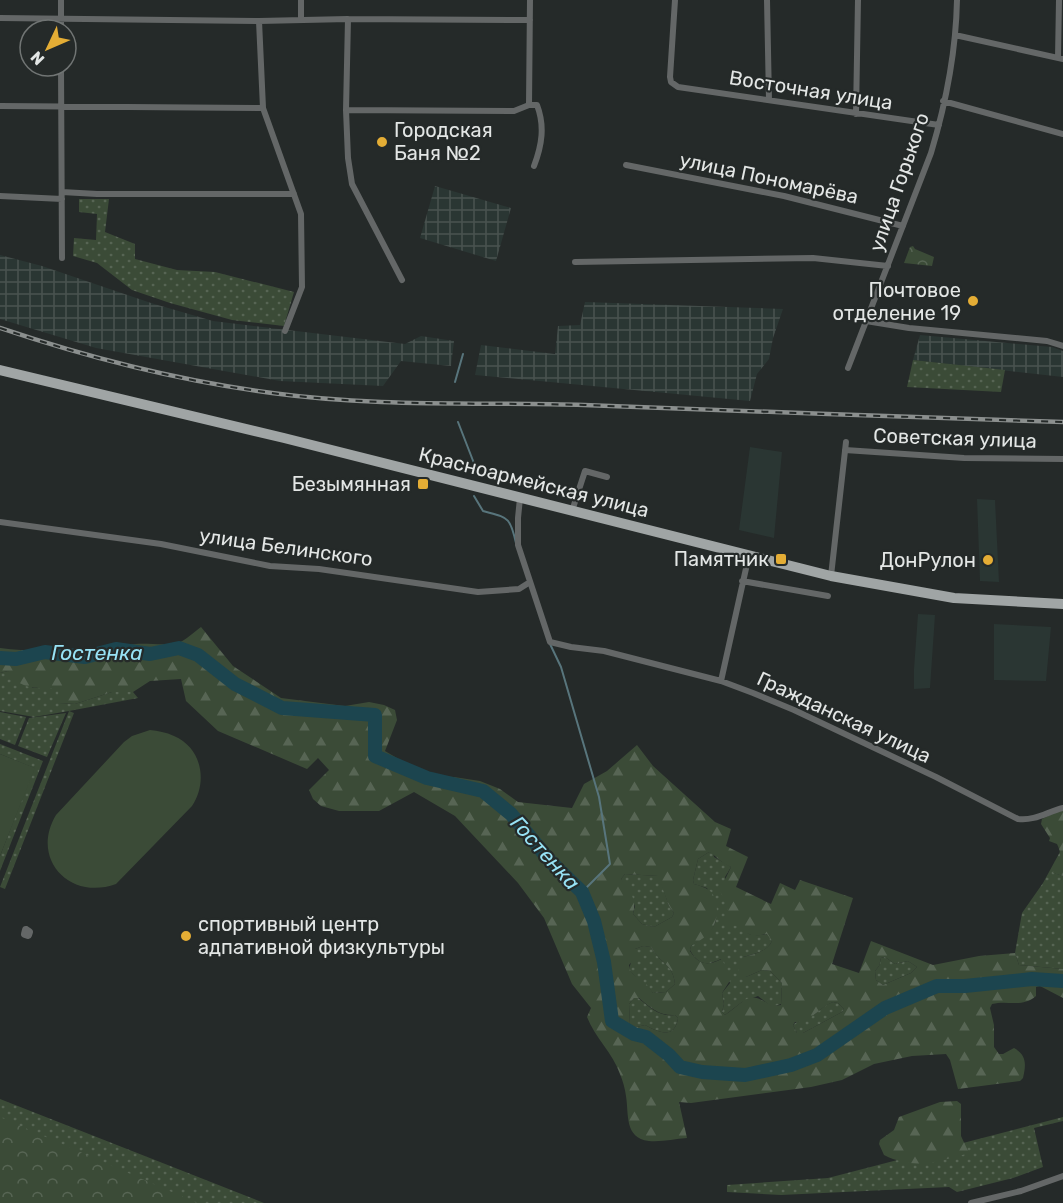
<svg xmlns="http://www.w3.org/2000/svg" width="1063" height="1203" font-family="Rubik,sans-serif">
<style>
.built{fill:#2a3633}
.industrial{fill:url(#industrial-grid)}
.grass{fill:url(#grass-dots)}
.forest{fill:url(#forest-firs);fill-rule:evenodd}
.park{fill:url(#park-crowns)}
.pitch{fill:#3b4b37}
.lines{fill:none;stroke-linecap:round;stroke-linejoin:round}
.stream{stroke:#58757c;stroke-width:2}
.river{stroke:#1c454f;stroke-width:14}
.minor{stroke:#646767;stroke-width:6}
.tertiary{stroke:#646767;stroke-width:8}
.primary{stroke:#a0a5a5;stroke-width:10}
.rail-casing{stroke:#8b8f8e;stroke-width:4.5}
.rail{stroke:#252a29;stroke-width:2;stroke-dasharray:7;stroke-linecap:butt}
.poi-dot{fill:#e4ad35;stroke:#252a29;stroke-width:2}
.labels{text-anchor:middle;stroke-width:4.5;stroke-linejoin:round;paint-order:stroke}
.street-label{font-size:20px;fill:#e3e6e5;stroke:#252a29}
.poi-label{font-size:20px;fill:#e3e6e5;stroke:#252a29;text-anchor:end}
.water-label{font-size:21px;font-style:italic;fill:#97e2f5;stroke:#252a29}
</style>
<defs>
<pattern id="industrial-grid" width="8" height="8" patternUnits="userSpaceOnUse" patternTransform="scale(1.5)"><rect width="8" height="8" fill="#2a3633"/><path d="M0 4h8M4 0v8" fill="none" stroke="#495350"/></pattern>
<pattern id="grass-dots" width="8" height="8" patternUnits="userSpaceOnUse" patternTransform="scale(1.5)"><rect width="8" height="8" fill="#3b4b37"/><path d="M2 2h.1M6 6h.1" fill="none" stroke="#576554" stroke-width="1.8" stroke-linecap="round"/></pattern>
<pattern id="forest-firs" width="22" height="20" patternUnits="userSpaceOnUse" patternTransform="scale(1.5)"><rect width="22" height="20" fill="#3b4b37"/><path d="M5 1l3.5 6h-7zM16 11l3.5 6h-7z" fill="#576554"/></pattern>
<pattern id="park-crowns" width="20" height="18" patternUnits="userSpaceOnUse" patternTransform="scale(1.5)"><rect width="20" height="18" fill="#3b4b37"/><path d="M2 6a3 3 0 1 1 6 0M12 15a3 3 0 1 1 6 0" fill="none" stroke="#576554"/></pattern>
</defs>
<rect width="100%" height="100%" fill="#252a29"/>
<path class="built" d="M750,447l32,5 -8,86 -35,-8z
M977,499l18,1 4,82 -19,-1z
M918,614l17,1 -5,73 -16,1v-20z
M994,624l57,3 -5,54 -52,-1z"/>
<path class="industrial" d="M435,186l76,22 -15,53 -76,-23z
M0,255l42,11 109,37 62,18 192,23 16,-8 33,5 -3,25 -50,-5 -18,25 -103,-5 -184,-33 -96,-29z
M585,302l198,7 -10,29 -4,21 -12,15 -7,27 -275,-26 6,-30 74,9 3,-28 22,-1z
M920,335l132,12 11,4v26l-150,-17z"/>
<path class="grass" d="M79,199h30l-4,33 30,12v15l42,11 38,2 79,20 -10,34 -52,-6 -62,-17 -38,-13 -35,-27 -24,-7 1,-18 22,2 1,-26 -18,-2z
M913,360l92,10 -4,22 -94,-5z
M8,671l25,17h26v15l16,1 37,-12h21l5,6 -69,13 5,2 -69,176 -5,-2 69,-176 -35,6 -34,-6v-38z
M0,712l26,5 -11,28 -15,-6z
M66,713l-19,44 -29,-11 11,-28z
M0,744l43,17 -43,110v-15l34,-88 -34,-14z
M1061,850v12l-7,11 9,3v93l-44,-4 -4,-12 7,-40 21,-30z
M709,852l4,1 1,4 17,10 -6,10c4,15 10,50 24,57 6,2 12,1 19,0l4,7c-5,11 -18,13 -29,16l3,20 16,-7 8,1 12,12 -1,21 -9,3 -14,-11 -16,6 -17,13 -3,-3 2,-8 -2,-11 8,-10 -9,-24c-14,7 -23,6 -31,-9l1,-4c30,-21 30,-25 16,-58l-13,-4 -1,-4 5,-21z
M625,874l34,2 10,30 5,7 -2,4 -18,10 -12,-3 -9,-10 2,-8 -14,-27z
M643,946l8,1c8,16 22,16 24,37l-9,8 -13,1c-8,-11 -19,-15 -24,-24l6,-20z
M885,957l10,7 13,-3 9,6 -6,6 -28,12 -7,-5 -1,-9 4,-5 2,-8z
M634,998h4c13,10 21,19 37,17l3,3c-3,22 -20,14 -33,7l-13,3 -2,-3 -1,-21z
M833,1002l5,1 6,6 -2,3 -39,21h-6l-4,-8c5,-5 11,-5 18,-9 8,-3 10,-10 22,-14z
M0,1099l264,104h-231l-33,-39z
M1063,1117v4l-29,7 9,39 -30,11 -56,14 -8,-5 -168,8 -54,-3v-7l101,-7z"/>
<path class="forest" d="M201,627l32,39 48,32 64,8 24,-4 15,3 11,5 2,10 -12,31 37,22 12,3 20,1 26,4 20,8 18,13 54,6 12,-24 23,-13 30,-26 16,21 62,56 16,7 -5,17 22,11 -12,30 35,17 9,-21 15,7 5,-10 53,18 -21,66 27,9 12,-32 62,24 46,-9 36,-3 4,12 44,4v29l-23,-12 -4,1v9c-14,12 -28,4 -44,8l-2,4 4,17v22l5,7h4l11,-6c13,7 12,17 9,30l-3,3 -62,8 -8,-29 -4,-6 -34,2 -38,8 -32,16 -31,7 -120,16 -12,-1 8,36c-13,1 -25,4 -38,3 -25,-3 -20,-27 -23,-45 -1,-7 -3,-15 -6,-22 -7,-21 -25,-36 -33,-57l4,-9 -19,-24 -28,-66 -26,-35 -63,-67 -41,-24 -35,19h-40l-18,-5 -8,-7 -4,-9 20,-20 -11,-12 -11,11 -89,-38 -32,-30 -5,-22 -31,2 -17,11h-21l-37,12 -16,-1 -1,-15c-21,0 -37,3 -50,-17l-8,2v-25c45,6 91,0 136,-4 13,-1 29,2 42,-1 8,-3 16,-11 23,-16zM709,852c5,2 13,12 22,15l-11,23 9,23 -7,5 1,4 17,5 6,6 8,3 13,-2 5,7c-5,11 -19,13 -29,16l-5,11 1,4 7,5 16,-7 8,1 12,12 -1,22 -9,1c-25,-17 -25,-6 -47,9l-3,-3 2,-8 -2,-11 9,-14 -9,-20c-15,7 -23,6 -32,-8l1,-5c6,-4 12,-7 17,-12 10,-9 12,-30 4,-41 -4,-5 -11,-7 -18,-9l-1,-4 5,-21zM625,874l33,2 11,30 5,7 -2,4 -18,10 -12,-3 -9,-10c4,-15 -3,-24 -12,-35zM643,946l8,1c8,16 22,16 24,37l-9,8 -13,1c-2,-3 -4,-6 -7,-9 -7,-7 -16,-8 -17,-19l6,-7v-9zM885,957l10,7 13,-3 9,6 -6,6 -28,12 -7,-5 -1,-9 4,-5 2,-8zM634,998h5c12,10 20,18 36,17l3,3c-3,22 -20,14 -33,7l-13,3 -2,-3 -1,-21zM833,1002l5,1 6,6 -2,3 -39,21h-6l-4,-8 2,-3c17,0 23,-14 38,-20z
M1063,809v67l-10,-3c7,-10 10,-17 4,-29l-8,-3 1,-3 -9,-14 1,-5z
M957,1101l4,3v32l7,15 -2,3c-30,8 -52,16 -82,1l-5,-11 1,-4 14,-10 5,-13 41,-15z"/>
<path class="park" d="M913,246l2,3 19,8 -2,9 -28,-3 6,-16z
M0,1117l197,86h-197z"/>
<path class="pitch" d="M150,730c8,1 16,2 24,6 28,12 34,46 18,70l-76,78c-47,17 -86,-26 -60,-69l68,-73 8,-6z
M0,754l35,14 -35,88z"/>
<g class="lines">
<path class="stream" d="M455,382l8,-28
M458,422l19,49
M474,496l9,15c25,7 27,5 33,32
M550,644l11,23 38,130 11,67 -28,28"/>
<path class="river" d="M0,658l16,1 29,-7 40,5 31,-8 34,5 29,-6 19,7 37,29 47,24 93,7v41l52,22 56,13 28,23 40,48 31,30 12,29 10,41 8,59 22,13 12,3 23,18 11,12 22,5 43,3 46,-10 26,-10 68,-47 52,-22h28l67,-7 31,2"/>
<path class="minor" d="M675,0l-5,77 1,5 7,5 261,38
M767,0l2,100
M0,18l259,3 89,-2 182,1
M301,19v-19
M348,19l-2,91 2,48 4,26 50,96
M259,21l4,87 38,106 1,73 -17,44
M61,30v-30
M955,35l108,24
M1058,58l1,-58
M61,66l1,192
M943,101l120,33
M529,105l1,-105
M0,106l263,2
M346,110l168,1 15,-6h8c8,21 5,40 -3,61
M856,114l2,-114
M626,165l158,31 119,30
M62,192l35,2h197
M0,196l62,3
M575,262l238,-4 75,8
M866,321l43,7 138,13 16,5
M848,368l83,-215c15,-50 25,-102 26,-153
M845,450l119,8 99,1
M520,498l-2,20v27l32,97 21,5 33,4 117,30 32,12 41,17 142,67 82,42c17,2 29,-7 45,-11
M572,511l13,-40 22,6
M0,522l161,22 109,22 49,3 159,23 41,-3 11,-7
M831,576l15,-134
M742,581l86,15
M721,681l28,-126
M971,1203l50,-12 42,-15"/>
<path class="tertiary" d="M26,930l3,2 -1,3 -3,-1z"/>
<path class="primary" d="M0,370l284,68 547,138 123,22 109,6"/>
<defs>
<path id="rail" d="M0,328c89,30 179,53 272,65 103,14 208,9 312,12 160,6 319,12 479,17"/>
</defs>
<use href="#rail" class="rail-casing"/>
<use href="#rail" class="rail"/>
</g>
<g class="poi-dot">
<circle cx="382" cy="142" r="6"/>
<circle cx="973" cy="301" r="6"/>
<rect x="417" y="478" width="12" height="12" rx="3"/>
<rect x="775" y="553" width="12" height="12" rx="3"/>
<circle cx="988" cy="560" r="6"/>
<circle cx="186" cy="936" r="6"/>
</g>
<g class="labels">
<g class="street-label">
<text transform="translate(811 90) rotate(9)" y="7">Восточная улица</text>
<text transform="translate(769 178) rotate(12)" y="7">улица Пономарёва</text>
<text transform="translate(899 182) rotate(-71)" y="7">улица Горького</text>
<text transform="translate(955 438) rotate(2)" y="7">Советская улица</text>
<text transform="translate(534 482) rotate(14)" y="7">Красноармейская улица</text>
<text transform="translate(286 547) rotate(8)" y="7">улица Белинского</text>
<text transform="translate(844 717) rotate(25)" y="7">Гражданская улица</text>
</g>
<g class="poi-label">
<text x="394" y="137" text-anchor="start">Городская<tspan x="394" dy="23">Баня №2</tspan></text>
<text x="961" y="297">Почтовое<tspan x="961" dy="23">отделение 19</tspan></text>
<text x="411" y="491">Безымянная</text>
<text x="769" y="566">Памятник</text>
<text x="976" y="567">ДонРулон</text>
<text x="198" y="931" text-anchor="start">спортивный центр<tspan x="198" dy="23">адпативной физкультуры</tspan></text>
</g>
<g class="water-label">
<text x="97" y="660">Гостенка</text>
<text transform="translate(545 853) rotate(48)" y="7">Гостенка</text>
</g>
</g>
<g transform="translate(48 48) rotate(226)"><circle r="28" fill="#252a29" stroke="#717574" stroke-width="1.5"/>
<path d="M0-4.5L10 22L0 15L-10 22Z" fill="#e4ad35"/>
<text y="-9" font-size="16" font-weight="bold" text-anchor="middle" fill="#e3e6e5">N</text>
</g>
</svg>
